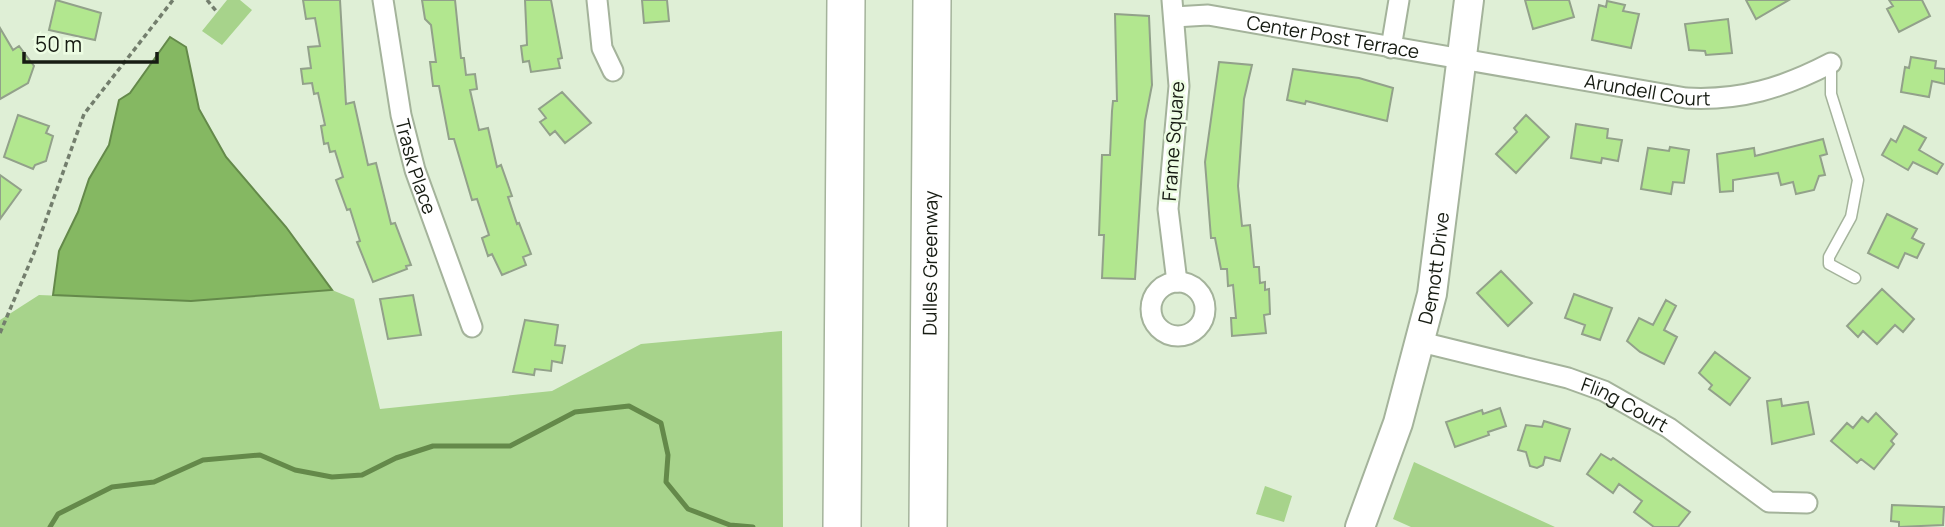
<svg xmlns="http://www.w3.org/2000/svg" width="1945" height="527" font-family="Manrope,sans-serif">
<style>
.green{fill:#a7d38b}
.water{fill:#85b862;stroke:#64894a;stroke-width:2}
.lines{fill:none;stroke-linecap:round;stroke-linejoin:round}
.stream{stroke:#64894a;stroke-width:5}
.building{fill:#b2e78f;stroke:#92a18a;stroke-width:2}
.lane-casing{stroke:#a4b39b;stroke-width:13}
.street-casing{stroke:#a4b39b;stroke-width:23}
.secondary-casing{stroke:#a4b39b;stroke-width:32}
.highway-casing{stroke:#a4b39b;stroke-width:40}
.path{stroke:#737e6d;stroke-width:3.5;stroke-dasharray:5 3.5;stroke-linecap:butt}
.lane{stroke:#fff;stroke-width:10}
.street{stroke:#fff;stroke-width:19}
.secondary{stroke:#fff;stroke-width:28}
.highway{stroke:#fff;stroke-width:37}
.labels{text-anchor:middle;stroke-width:5;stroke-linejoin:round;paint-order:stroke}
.street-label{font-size:19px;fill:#171c13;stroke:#edfde3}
</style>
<rect width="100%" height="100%" fill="#dfefd6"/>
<path class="green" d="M227,0h13l12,10 -30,35 -20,-14z
M332,290l22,9 26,110 172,-18 89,-47 141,-13 1,196h-783v-207l39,-25 152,6z
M1414,462l141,65h-144l-18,-8z
M1265,486l27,10 -8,26 -28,-8z"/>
<path class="water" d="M170,37l16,10 13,62 27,48 60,70 46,63 -141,11 -138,-6 6,-44 19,-39 11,-33 20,-34 10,-45 11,-7z"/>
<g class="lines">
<path class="stream" d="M50,527l8,-13 54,-27 42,-5 49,-22 57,-5 35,15 37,7 30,-2 34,-17 37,-12h77l65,-34 54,-6 32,17 7,32 -2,27 22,27 42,16 23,2"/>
</g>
<path class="building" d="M56,0l45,13 -6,27 -46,-10z
M303,0h37l6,104 8,-2 14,63 8,-2 15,61 4,-1 16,42 -5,1 1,3 -34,13 -16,-40 3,-1 -10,-32 -3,1 -11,-30 7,-3 -8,-26 -5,1 -2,-9 -4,1 -3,-18 4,-1 -7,-32 -4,1 -2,-11 -9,1 -2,-15 10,-1 -3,-21 12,-1 -5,-28 -9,1z
M422,0h33l6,58h3l2,17 9,-1 2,15 -7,1 9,40 9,-2 9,39 4,-2 11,31 -4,1 9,27 2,-1 12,31 -8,3 3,8 -24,10 -10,-21 -4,2 -6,-18 7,-3 -12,-36 -5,1 -18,-61h-5l-10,-53h-6l-3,-24h6l-5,-37 -6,-6z
M525,0h26l11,58 -4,1 2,9 -29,4 -2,-11 -6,1 -2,-16 6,-1z
M642,0h25l2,21 -25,2z
M1525,0h44l5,17 -41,12z
M1746,0h43l-33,19z
M1889,0h33l8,16 -31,16 -12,-23 6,-3z
M1607,1l18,4 -2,6 16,3 -8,34 -39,-8 7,-35 7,2z
M1115,14l34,2 3,69 -7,36 -10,158 -33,-1 2,-43h-5l3,-80h8l2,-44 1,-10h4z
M1728,19l4,34 -26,2 -1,-4 -16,-1 -4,-26z
M0,28l13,22 6,-4 15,20 -6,17 -28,16z
M1911,57l25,4 -1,7 10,1v15l-13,-3 -3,16 -28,-5 4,-25 4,1z
M1219,62l33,3 -8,34 -6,87 4,40 8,-1 4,42h5l1,16 5,-1v8l4,-1 1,25 -6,1 2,18 -34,3 -1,-18h5l-3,-33 -5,1 -1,-17h-6l-6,-31h-4l-6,-76z
M1293,69l66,9 34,10 -6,33 -81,-20 -1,3 -18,-4z
M562,92l29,31 -26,20 -10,-12 -5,4 -10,-13 6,-4 -7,-9z
M18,115l31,11 -3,7 7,3 -7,25 -11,4 -2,4 -29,-12z
M1526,115l23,22 -33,36 -20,-19 21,-22 -3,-4z
M1576,124l32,5 -1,9 15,2 -4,21 -16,-3 -1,5 -30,-5z
M1904,126l22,12 -7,12 24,14 -6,10 -24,-12 -5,8 -26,-15 9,-16 5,3z
M1823,139l4,15 -7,2 5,19 -6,1 -5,14 -18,4 -3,-12 -12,3 -3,-12 -45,7v11l-13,1 -3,-38 37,-6 1,8z
M1670,147l19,3 -5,33 -11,-1 -2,12 -30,-5 7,-41 21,3z
M0,175l21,15 -21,29z
M1887,214l30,15 -5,9 12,6 -7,14 -12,-5 -7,15 -30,-15z
M1501,271l31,32 -24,23 -31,-33z
M1882,289l32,30 -11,13 -8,-7 -18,19 -14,-13 -5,6 -11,-11z
M1574,294l38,14 -12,32 -18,-6 3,-9 -20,-7z
M413,295l8,40 -33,4 -8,-40z
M1666,300l10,6 -12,24 13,7 -13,27 -24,-12 -13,-11 12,-23 14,7z
M525,320l33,5 -3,20 10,1 -3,17 -10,-2 -1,10 -16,-2 -1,6 -21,-3z
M1715,352l35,26 -20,27 -21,-16 3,-4 -13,-12z
M1781,399l1,7 26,-4 6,32 -42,10 -5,-43z
M1500,408l6,18 -18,6 1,3 -34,12 -9,-25 36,-12 1,4z
M1876,413l21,21 -6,7 3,3 -20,25 -13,-10 -4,4 -26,-22 16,-18 6,5 9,-11 6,5z
M1544,421l26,8 -10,32 -15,-4 -2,8 -6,3 -7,-2 -4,-14 -8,-2 8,-25 16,2z
M1601,454l10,6 2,-2 77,54 -12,15h-24l-20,-15 8,-11 -23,-17 -6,9 -26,-19z
M1892,505l52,2 -1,18 -44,2v-5l-8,-1z"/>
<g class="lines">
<defs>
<path id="lane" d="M1831,64v30l27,86 -7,37 -22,40v7l26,14"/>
<g id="street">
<path id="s1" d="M383,0l18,115 14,55 57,157"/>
<path d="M597,0l5,48 11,23"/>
<path d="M1172,0l7,86 -11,123 9,73"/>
<path id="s2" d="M1174,17l34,-2 478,83c54,3 97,-10 145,-35"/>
<path d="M1391,48l8,-48"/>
<circle cx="1178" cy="309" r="27"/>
<path id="s3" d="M1421,342l147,36 36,13 65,37 100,74 38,1"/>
</g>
<g id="secondary">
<path id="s4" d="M1360,527l38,-104 34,-129 37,-294"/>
</g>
<g id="highway">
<path d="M842,527l4,-527"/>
<path id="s5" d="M928,527l4,-527"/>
</g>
</defs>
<use href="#lane" class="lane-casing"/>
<use href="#street" class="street-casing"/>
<use href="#secondary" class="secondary-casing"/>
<use href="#highway" class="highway-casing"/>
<path class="path" d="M207,0l10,12
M0,333l34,-80 50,-139 89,-114"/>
<use href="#lane" class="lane"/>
<use href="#street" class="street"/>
<use href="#secondary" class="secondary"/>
<use href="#highway" class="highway"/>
</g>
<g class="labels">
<g class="street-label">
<text dy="7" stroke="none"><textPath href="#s2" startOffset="161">Center Post Terrace</textPath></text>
<text dy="7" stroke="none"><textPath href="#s2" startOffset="480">Arundell Court</textPath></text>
<text transform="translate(1173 141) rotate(-86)" y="7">Frame Square</text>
<text dy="7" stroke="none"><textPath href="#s1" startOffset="170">Trask Place</textPath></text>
<text dy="7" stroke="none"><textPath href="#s5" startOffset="264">Dulles Greenway</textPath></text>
<text dy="7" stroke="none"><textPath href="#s4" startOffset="270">Demott Drive</textPath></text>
<text dy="7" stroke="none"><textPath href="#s3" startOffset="214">Fling Court</textPath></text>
</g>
</g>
<path d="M24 52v10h133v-10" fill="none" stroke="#171c13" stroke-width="3.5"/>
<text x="35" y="52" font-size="21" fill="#171c13" stroke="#edfde3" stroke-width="5" paint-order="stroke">50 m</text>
</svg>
